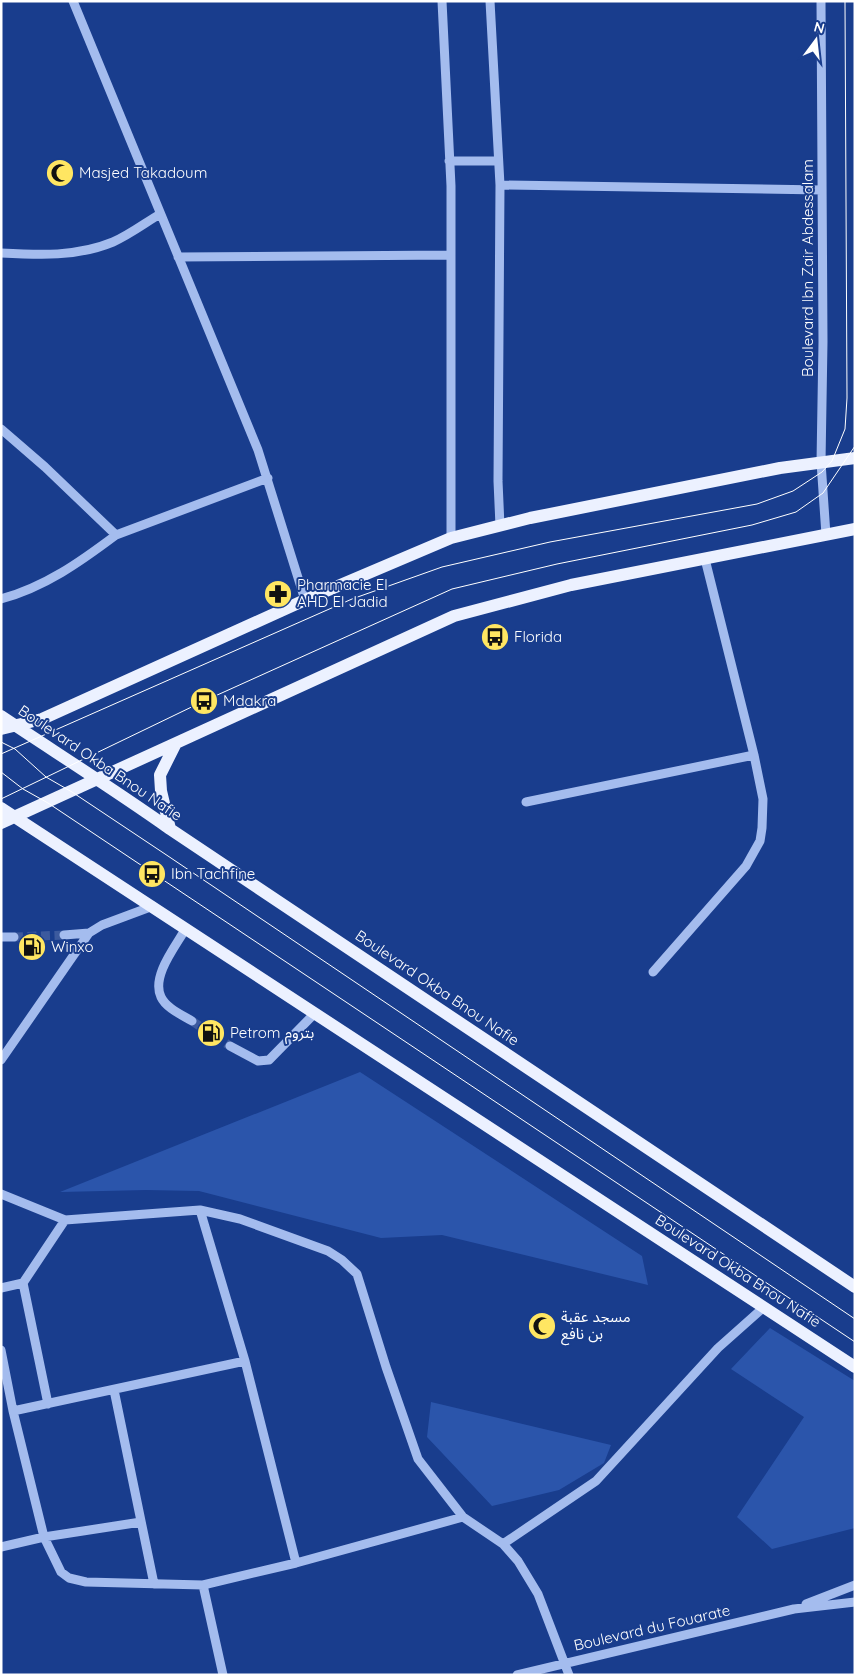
<svg xmlns="http://www.w3.org/2000/svg" width="856" height="1676" font-family="Quicksand,'Noto Sans Arabic',sans-serif">
<style>
.green{fill:#2b55ab}
.lines{fill:none;stroke-linecap:round;stroke-linejoin:round}
.minor-tunnel{stroke:#3c5a9e;stroke-width:9;stroke-dasharray:9 4.5;stroke-linecap:butt}
.minor{stroke:#a4bcee;stroke-width:9}
.major{stroke:#ecf1ff;stroke-width:12}
.tram{stroke:#fff;stroke-width:1}
.labels{text-anchor:middle;stroke-width:4;stroke-linejoin:round;paint-order:stroke}
.poi-label{font-size:15px;fill:#fff;stroke:#193d8d;text-anchor:start}
.street-label{font-size:15px;fill:#fff;stroke:#193d8d}
</style>
<rect width="100%" height="100%" fill="#193d8d"/>
<path class="green" d="M360,1072l282,184 6,29 -206,-50 -61,3 -182,-47 -53,-1 -86,2z
M770,1328l85,53v147l-83,21 -35,-32 67,-100 -73,-48z
M431,1402l180,43 -7,18 -45,27 -67,16 -65,-69z"/>
<g class="lines">
<path class="minor-tunnel" d="M14,937l50,-2
M192,1021l38,25"/>
<path class="minor" d="M73,1l185,449 47,150
M442,1l9,185v352
M490,1l10,184 -2,296 2,45
M821,1l2,341 -2,120 5,73
M449,161h49
M500,185l322,5
M1,253c38,2 76,4 112,-11 16,-7 32,-19 47,-28
M178,257l273,-2
M1,429l44,38 71,68 152,-57
M1,599c44,-12 79,-37 115,-64
M526,802l228,-47
M186,928c-10,18 -35,48 -25,69 5,11 21,18 31,24
M64,935l25,-2
M1,937h13
M653,972l93,-106 14,-25 2,-13 1,-29 -9,-44 -49,-196
M230,1046l28,15 11,-1 46,-47
M1,1060l88,-127 13,-8 51,-19
M1,1194l64,26 135,-10 40,9 88,32 14,9 15,14 29,93 32,92 45,58 40,27 15,17 20,33 31,81
M200,1210l45,151 51,202
M23,1283l25,121
M1,1288l22,-5 42,-63
M1,1350l12,61 31,126 17,35 8,6 17,4 117,3 93,-22 167,-46
M114,1390l40,194
M13,1411l232,-50
M503,1544l93,-63 122,-133 46,-41
M1,1547l43,-10 97,-15
M203,1585l20,90
M806,1604l49,-19
M517,1675l277,-66 61,-7"/>
<path class="major" d="M1,716c57,38 114,74 169,113l685,458
M1,729l41,-10 263,-119 146,-62 79,-20 250,-50 75,-10
M1,808l854,559
M1,823l453,-207 117,-31 284,-56
M170,829l-9,-38 -1,-16 15,-30"/>
<path class="tram" d="M1,742l14,7 31,28 26,15 96,64 687,463
M1,754l351,-155 90,-32 108,-25 207,-38 36,-13 29,-19 10,-11 13,-32 2,-31 -2,-397
M1,772l22,17 25,14 807,539
M1,799l203,-98 248,-112 105,-25 195,-39 44,-13 27,-19 32,-47"/>
</g>
<defs>
<symbol id="mosque-disc" viewBox="-11 -11 22 22"><circle r="9.5" fill="#ffe662" stroke="#193d8d"/><path d="M3.5-4.9A6 6 0 1 0 3.5 4.9A5 5 0 1 1 3.5-4.9Z" fill="#111"/></symbol>
<symbol id="pharmacy-disc" viewBox="-11 -11 22 22"><circle r="9.5" fill="#ffe662" stroke="#193d8d"/><path d="M-2-6h4v4h4v4h-4v4h-4v-4h-4v-4h4Z" fill="#111"/></symbol>
<symbol id="bus-disc" viewBox="-11 -11 22 22"><circle r="9.5" fill="#ffe662" stroke="#193d8d"/><path d="M-5-6H5V4H4V6H2V4H-2V6H-4V4H-5ZM-3.5-4V0h7V-4ZM-3.5 1.2v1.5H-2V1.2ZM2 1.2v1.5H3.5V1.2Z" fill="#111"/></symbol>
<symbol id="fuel-disc" viewBox="-11 -11 22 22"><circle r="9.5" fill="#ffe662" stroke="#193d8d"/><path d="M-5.5-6h7V0h2V4h1.3V-2.5L3-4.5l.8-.8L6-3V5H2.5V1h-1V6h-7ZM-4.2-4.7v3.2H.2V-4.7Z" fill="#111"/></symbol>
</defs>
<g fill-rule="evenodd">
<use href="#mosque-disc" x="44" y="157" width="32" height="32"/>
<use href="#pharmacy-disc" x="262" y="578" width="32" height="32"/>
<use href="#bus-disc" x="479" y="621" width="32" height="32"/>
<use href="#bus-disc" x="188" y="685" width="32" height="32"/>
<use href="#bus-disc" x="136" y="858" width="32" height="32"/>
<use href="#fuel-disc" x="16" y="931" width="32" height="32"/>
<use href="#fuel-disc" x="195" y="1017" width="32" height="32"/>
<use href="#mosque-disc" x="526" y="1310" width="32" height="32"/>
</g>
<g class="labels">
<g class="poi-label">
<text x="79" y="178">Masjed Takadoum</text>
<text x="297" y="590">Pharmacie El<tspan x="297" dy="17">AHD El Jadid</tspan></text>
<text x="514" y="642">Florida</text>
<text x="223" y="706">Mdakra</text>
<text x="171" y="879">Ibn Tachfine</text>
<text x="51" y="952">Winxo</text>
<text x="230" y="1038">Petrom بتروم</text>
<text x="561" y="1322">مسجد عقبة<tspan x="561" dy="17">بن نافع</tspan></text>
</g>
<g class="street-label">
<text transform="translate(808 268) rotate(-90)" y="5">Boulevard Ibn Zair Abdessalam</text>
<text transform="translate(100 763) rotate(34)" y="5">Boulevard Okba Bnou Nafie</text>
<text transform="translate(437 988) rotate(34)" y="5">Boulevard Okba Bnou Nafie</text>
<text transform="translate(738 1271) rotate(33)" y="5">Boulevard Okba Bnou Nafie</text>
<text transform="translate(652 1628) rotate(-13)" y="5">Boulevard du Fouarate</text>
</g>
</g>
<rect width="856" height="1676" fill="none" stroke="#ffffff" stroke-width="5"/>
<g transform="translate(816 40) rotate(15)" stroke="#193d8d" stroke-width="4" paint-order="stroke">
<path d="M0-4L9 19L0 12L-9 19Z" fill="#ffffff"/>
<text y="-8" font-size="14" font-weight="bold" text-anchor="middle" fill="#ffffff">N</text>
</g>
</svg>
